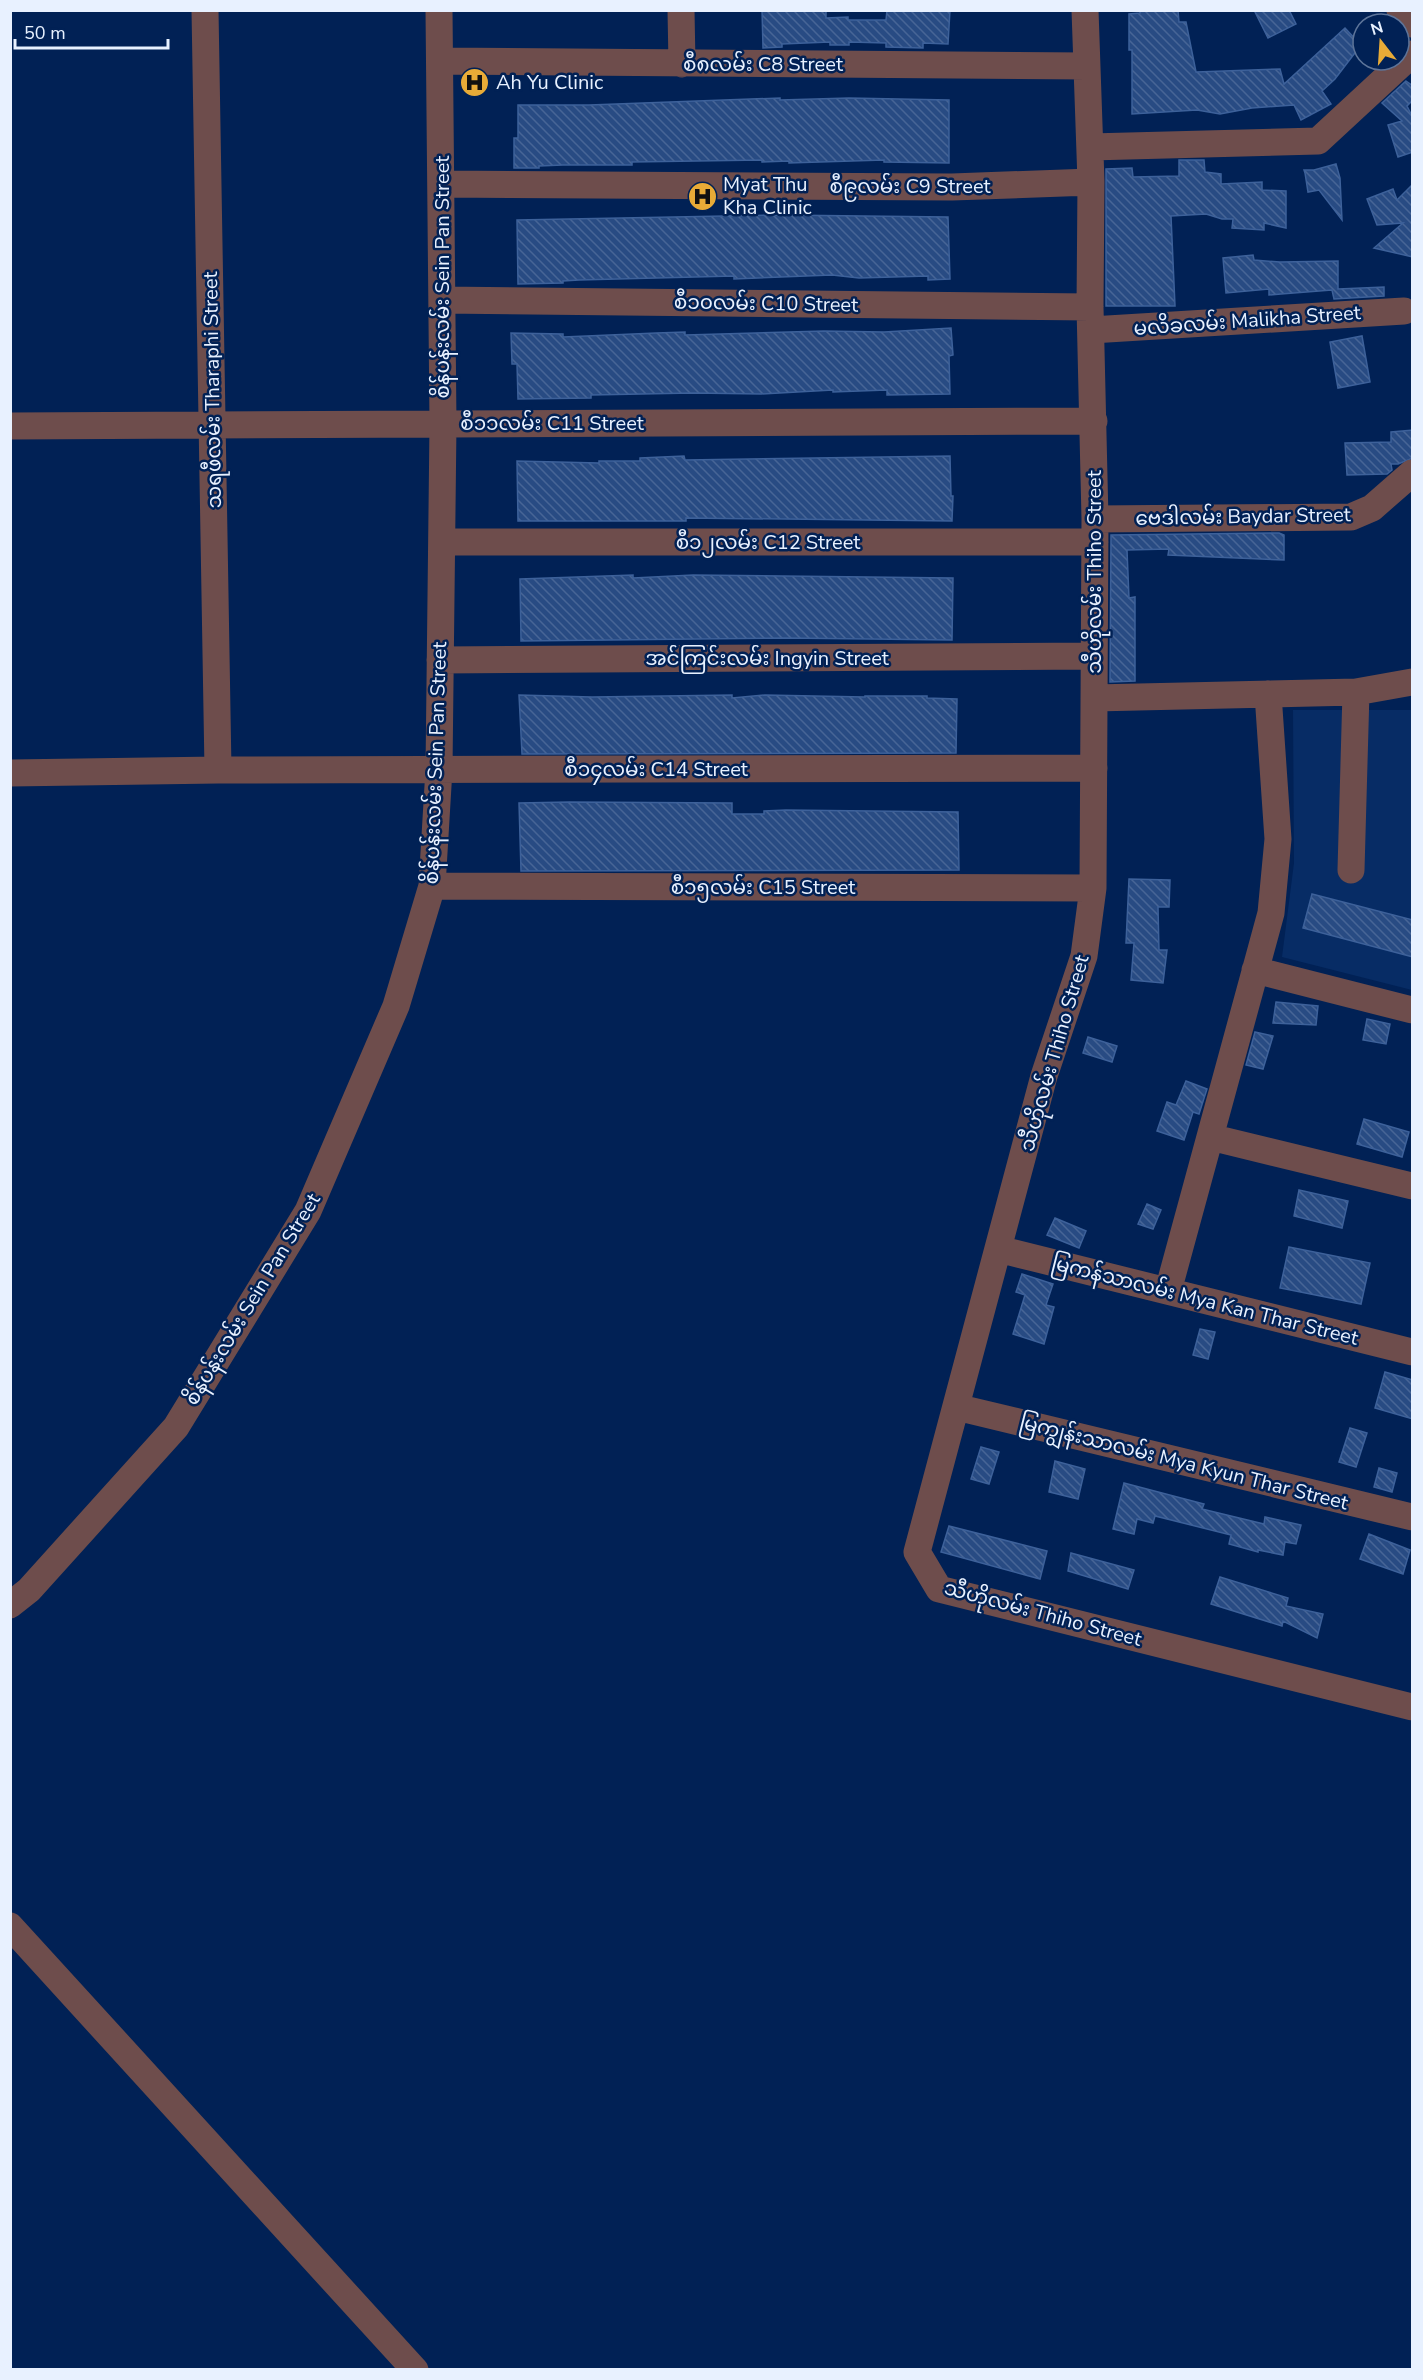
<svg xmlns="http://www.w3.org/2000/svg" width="1423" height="2380" font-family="'Nunito Sans','Noto Sans Myanmar',sans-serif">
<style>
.built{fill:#072c65}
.building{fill:url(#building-back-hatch);stroke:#3d619a;stroke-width:1.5}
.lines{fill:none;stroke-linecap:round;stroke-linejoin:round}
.minor{stroke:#6e4d4c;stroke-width:27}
.labels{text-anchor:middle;stroke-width:5;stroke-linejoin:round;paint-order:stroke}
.street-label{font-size:20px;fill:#e8f1ff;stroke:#012155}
.poi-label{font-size:20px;fill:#e8f1ff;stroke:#012155;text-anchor:start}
</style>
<defs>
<pattern id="building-back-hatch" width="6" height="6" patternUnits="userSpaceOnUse" patternTransform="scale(1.5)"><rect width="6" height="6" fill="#284b83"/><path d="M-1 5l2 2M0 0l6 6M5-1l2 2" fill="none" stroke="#476596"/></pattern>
</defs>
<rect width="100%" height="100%" fill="#012155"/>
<path class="built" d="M1293,710h119v280l-130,-33 12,-94z"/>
<path class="building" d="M762,10h64v8l22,-1v3h38l1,-10h63l-2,34 -25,-1v5l-37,-1v-4l-37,-1v3h-19v-3l-48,2v3l-19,1z
M1140,10h38l1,12h7l10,50 84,-3 4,15 61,-56 16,17 -26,34 -13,12 9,13 -30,16 -7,-15 -42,3 -32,6 -23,-4 -65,4v-64h-3v-36l11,-1z
M1254,10h35l7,14 -28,14z
M1406,81l7,5v14l-6,6 6,12v34l-15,5 -10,-32 14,-4 -20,-18z
M780,98v2l69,-2 100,2v63l-65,-1v-2l-95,3v-2l-27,1v-2l-130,2v3h-69l-24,1v2h-25v-30h4v-33h71z
M1179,160h25l1,12 16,2v10l41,-2v8l24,1v37l-22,-5v7l-32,-2 1,-9h-11l-16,-5 -35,2 4,90h-69v-137l26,-1 1,9 46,-1z
M1336,164l4,14 2,42 -23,-30 -11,2 -3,-19 -1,-3h10z
M1413,184v73l-39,-9 29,-25 -26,2 -10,-26 26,-10 4,11z
M780,215l168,2 2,62 -22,1v-4l-69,2 -27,-3 -98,4v-3l-155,4 -16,1v2l-45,1 -1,-64z
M1253,255l1,5 26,2 58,-1v28l46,-2v9l-50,3 -2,-9 -51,4 -12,1v-6l-43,4 -3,-35z
M951,328l2,27 -4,1 1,38 -63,1v-5l-54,2v-2l-72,4 -68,-1 -102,2v3l-73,1 -1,-35h-5l-1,-31 52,1v3l93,-4 29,-1v3l139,-4 60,1z
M1362,336l8,46 -32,6 -8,-46z
M1413,430v28l-15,6h-7l1,6 -5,4 -40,1 -2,-32 46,-1v-10z
M684,456l1,4 265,-4 1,40h2l-1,25 -266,-3v3h-168l-1,-60 82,2v-2h41v-3z
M1279,533l5,2v25l-116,-5 1,-6 -42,1 2,48 6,-1v84l-25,1 1,-147z
M633,575v3l60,-3 260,3 -1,62 -167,-2 -264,3 -1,-62z
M519,695l73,2 140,-2v3l33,-3 100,2v-1h62v2l30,1 -1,54 -434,1z
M569,802l163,1v11h32v-3l22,-1 172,2 1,58 -438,1 -2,-68z
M1129,879l41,1 -1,27h-11l1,43h8l-4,33 -32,-3 3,-37h-8z
M1312,894l101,26v37l-110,-29z
M1276,1002l42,4 -2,19 -43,-2z
M1367,1019l23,5 -4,20 -23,-4z
M1255,1032l18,4 -10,33 -17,-4z
M1088,1037l29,9 -5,16 -29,-9z
M1186,1081l21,8 -8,25 -6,-2 -9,28 -27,-9 10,-29 9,3z
M1364,1119l45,13 -7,25 -45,-13z
M1299,1190l49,11 -6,27 -48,-12z
M1147,1204l14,6 -8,19 -15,-5z
M1055,1218l31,13 -7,17 -32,-13z
M1289,1247l81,16 -9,41 -81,-16z
M1022,1274l31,10 -7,21 8,2 -10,37 -31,-10 12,-39 -9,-3z
M1200,1329l15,3 -7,27 -15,-4z
M1385,1372l28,8v39l-38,-11z
M1350,1428l17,5 -11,34 -17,-5z
M981,1447l18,5 -10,32 -18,-5z
M1055,1461l30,8 -7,30 -29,-7z
M1379,1468l18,5 -5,19 -18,-5z
M1124,1483l80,21 -2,5 62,15 1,-7 36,8 -5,19 -11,-2 -2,13 -25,-5v2l-29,-8 2,-9 -76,-19 -2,7 -16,-4 -3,15 -21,-5z
M949,1526l98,25 -7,28 -99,-27z
M1369,1534l41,16 -7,24 -43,-15z
M1071,1553l63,17 -6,19 -60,-18z
M1220,1577l68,21 -2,8 37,8 -6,24 -34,-17 -1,5 -71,-22z"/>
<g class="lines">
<path class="minor" d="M205,10l13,760
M681,10l1,54
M1085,10l6,172 -1,125 5,212 -2,369 -9,68 -40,120 -127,476 22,37 473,118
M1400,10l12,14
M440,61l647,5
M1090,147l228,-6 94,-87
M441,184l511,3 139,-5
M442,300l648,7
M1091,330l313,-19
M10,426l1084,-5
M1095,519l256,-2 21,-9 40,-35
M442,542h653
M440,660l654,-4
M1094,698l262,-6 56,-10
M10,773l208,-3 876,-2
M1351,870l5,-178
M432,886l661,2
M1255,970l157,40
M1210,1137l202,49
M998,1249l414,103
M1168,1291l103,-378 7,-74 -10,-145
M956,1407l456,110
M10,1605l19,-15 147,-163 132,-216 88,-205 36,-120 7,-117 4,-345 -4,-414
M10,1926l405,444"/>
</g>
<defs>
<symbol id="hospital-disc" viewBox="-11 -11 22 22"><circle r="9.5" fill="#e8ab37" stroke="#012155"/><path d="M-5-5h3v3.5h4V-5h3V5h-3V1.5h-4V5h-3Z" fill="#111"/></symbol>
</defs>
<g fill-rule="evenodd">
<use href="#hospital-disc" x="458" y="66" width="33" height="33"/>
<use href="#hospital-disc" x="686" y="180" width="33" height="33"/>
</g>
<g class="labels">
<g class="street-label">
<text x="763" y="71">စီ၈လမ်း C8 Street</text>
<text x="910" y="193">စီ၉လမ်း C9 Street</text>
<text transform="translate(442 277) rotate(-90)" y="7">စိန်ပန်းလမ်း Sein Pan Street</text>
<text transform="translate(766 303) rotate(1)" y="7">စီ၁၀လမ်း C10 Street</text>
<text transform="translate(1247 320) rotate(-4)" y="7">မလိခလမ်း Malikha Street</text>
<text transform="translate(212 390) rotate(-91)" y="7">သရဖီလမ်း Tharaphi Street</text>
<text x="552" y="430">စီ၁၁လမ်း C11 Street</text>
<text transform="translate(1243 516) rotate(-1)" y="7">ဗေဒါလမ်း Baydar Street</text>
<text x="768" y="549">စီ၁၂လမ်း C12 Street</text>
<text transform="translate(1094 572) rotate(-90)" y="7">သီဟိုလမ်း Thiho Street</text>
<text x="767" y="665">အင်ကြင်းလမ်း Ingyin Street</text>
<text transform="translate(435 763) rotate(-88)" y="7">စိန်ပန်းလမ်း Sein Pan Street</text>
<text x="656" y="776">စီ၁၄လမ်း C14 Street</text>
<text x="763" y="894">စီ၁၅လမ်း C15 Street</text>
<text transform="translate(1054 1053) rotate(-74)" y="7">သီဟိုလမ်း Thiho Street</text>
<text transform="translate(252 1299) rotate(-59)" y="7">စိန်ပန်းလမ်း Sein Pan Street</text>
<text transform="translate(1205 1300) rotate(14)" y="7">မြကန်သာလမ်း Mya Kan Thar Street</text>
<text transform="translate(1184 1462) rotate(14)" y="7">မြကျွန်းသာလမ်း Mya Kyun Thar Street</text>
<text transform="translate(1043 1613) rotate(15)" y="7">သီဟိုလမ်း Thiho Street</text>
</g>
<g class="poi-label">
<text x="496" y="89">Ah Yu Clinic</text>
<text x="723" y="191">Myat Thu<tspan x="723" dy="23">Kha Clinic</tspan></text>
</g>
</g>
<rect width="1423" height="2380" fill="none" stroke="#e8f1ff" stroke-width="24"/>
<g transform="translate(1381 42) rotate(343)"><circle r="28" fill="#012155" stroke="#5d7499" stroke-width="1.5"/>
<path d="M0-4.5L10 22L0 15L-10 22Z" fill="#e8ab37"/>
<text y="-9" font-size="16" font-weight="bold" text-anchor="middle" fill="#e8f1ff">N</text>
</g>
<path d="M15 39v9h153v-9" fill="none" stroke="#e8f1ff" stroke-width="3"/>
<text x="24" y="39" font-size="18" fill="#e8f1ff" stroke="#012155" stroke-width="4.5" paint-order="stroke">50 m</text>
</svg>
